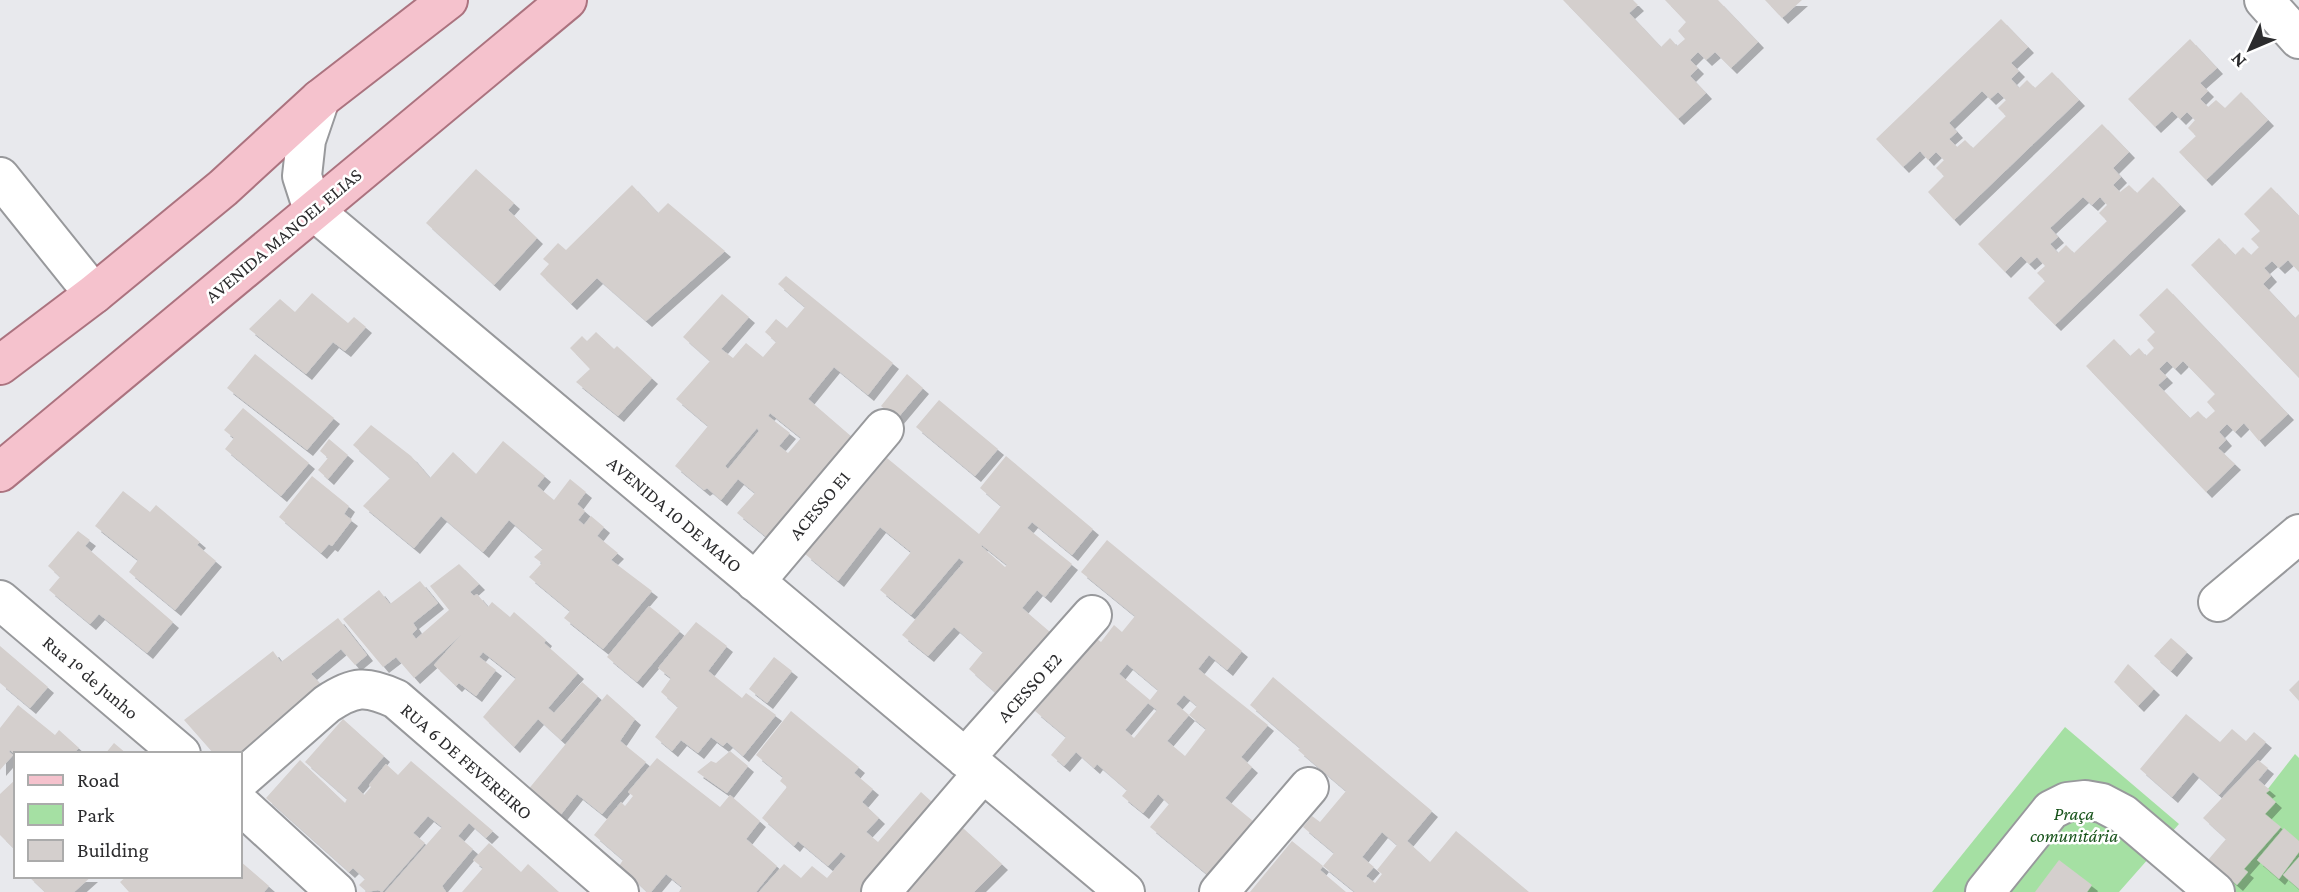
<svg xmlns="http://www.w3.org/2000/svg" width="2299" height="892" font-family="'Crimson Pro',serif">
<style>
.green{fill:#a5e0a3}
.building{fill:#d4cfcd;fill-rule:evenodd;filter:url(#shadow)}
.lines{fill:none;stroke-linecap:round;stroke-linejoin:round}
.minor-casing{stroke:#98999c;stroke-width:42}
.major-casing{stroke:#ab737f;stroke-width:42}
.minor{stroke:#fff;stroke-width:38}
.major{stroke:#f5c2cd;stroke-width:38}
.labels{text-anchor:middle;stroke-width:5;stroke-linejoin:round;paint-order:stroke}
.street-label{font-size:19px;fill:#2c2c2e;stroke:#fff}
.park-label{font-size:19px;font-style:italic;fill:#17531a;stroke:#fff}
</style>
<defs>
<filter id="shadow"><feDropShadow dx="6" dy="6" stdDeviation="0" flood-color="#0004"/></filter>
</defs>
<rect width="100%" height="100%" fill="#e8e9ed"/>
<path class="green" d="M2065,727l114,97 -60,68h-187z
M2295,754l4,4v134h-111z"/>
<path class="building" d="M1563,0h70l5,5 -9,8 32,34 9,-9 7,8 8,-7 -7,-8 8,-9 -21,-22h53l40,42 -27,26 -16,-16 -9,8 -8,-8 -8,8 8,8 -8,8 16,17 -28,26z
M1765,0h37l-20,18z
M2001,19l27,28 -17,16 8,8 -8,8 8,9 8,-8 8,8 17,-16 27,28 -125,120 -26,-28 16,-16 -8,-8 8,-8 -8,-8 -8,8 -8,-9 -17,16 -27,-28zM1982,91l8,8 8,-7 8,8 -8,8 8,8 -33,32 -8,-8 -8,7 -8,-8 8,-7 -8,-9z
M2190,39l27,29 -17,15 8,8 -8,8 8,8 8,-7 9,8 16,-16 27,28 -62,60 -27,-28 17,-16 -8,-8 7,-8 -8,-8 -7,7 -8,-8 -17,16 -27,-28z
M2102,124l27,28 -16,16 8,9 -8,8 7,7 9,-7 8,8 16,-16 27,28 -125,120 -27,-27 17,-17 -8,-8 8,-7 -8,-9 -8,7 -8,-8 -16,16 -27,-28zM2083,197l9,8 8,-8 7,8 -8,8 8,8 -33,32 -8,-8 -8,8 -8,-9 8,-7 -8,-9z
M476,169l38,34 -6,7 29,28 -43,47 -68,-62z
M632,185l26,28 10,-10 57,48 -79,70 -49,-43 -26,26 -31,-30 9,-10 -6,-5 15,-16 8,7z
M2271,187l28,29v56l-11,-12 -9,8 -7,-7 -8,7 7,8 -8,8 32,34 4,-4v64l-108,-113 28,-27 16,17 8,-8 8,8 8,-8 -8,-8 9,-8 -16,-17z
M786,276l107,87 -25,32 -34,-28 -26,32 44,38 -83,102 -32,-26 18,-20 -17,-14 -17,21 -14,-12 -3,2 -29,-24 33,-40 -32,-27 34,-38 -27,-24 39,-43 27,23 -28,32 12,9 13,-15 17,14 13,-15 -11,-10 11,-13 11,9 18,-21 -27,-23zM770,413l31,25 -13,15 -9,-7 11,-13 -22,-17zM757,428l2,3 -31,38 -3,-3z
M2167,288l121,126 -29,27 -15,-18 -9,9 -8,-8 -8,8 7,8 -8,8 17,16 -29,28 -120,-126 28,-27 16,17 9,-8 7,8 8,-8 -7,-8 8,-8 -16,-17zM2167,361l8,8 8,-8 32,33 -8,8 8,9 -9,8 -8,-8 -8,7 -32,-33 9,-8 -8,-8z
M312,293l36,30 6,-6 12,10 -21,24 -12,-9 -27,32 -57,-45 31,-30 15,13z
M596,332l18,17 3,-3 35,32 -34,38 -42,-34 14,-13 -20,-21 12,-12 5,5z
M255,354l79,64 -27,32 -80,-62z
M907,374l16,14 -26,31 -16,-13z
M939,400l59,49 -23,27 -59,-49z
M243,408l66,55 -28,33 -56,-47 9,-11 -10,-8z
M371,425l40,31 19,22 23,-26 23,22 27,-33 42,35 -8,10 17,14 16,-21 16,13 -9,12 8,7 -7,9 6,5 7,-9 13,11 -7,9 21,17 -7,7 41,31 -49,58 -39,-31 6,-7 -41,-34 13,-14 -8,-6 9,-8 -34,-29 -26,32 -42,-36 -27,32 -51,-42 27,-28 -37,-33z
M329,439l19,16 -20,24 -10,-9 10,-12 -8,-7z
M1006,456l87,73 -21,26 -40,-33 -5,6 45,36 -27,33 -8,-7 -15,18 28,24 -54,61 -27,-24 14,-17 -29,-25 -26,29 -26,-21 62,-73 -5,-4 -48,57 -31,-25 31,-38 -31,-25 -42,54 -33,-27 82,-96 92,76 22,-28 -21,-18zM982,545l25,20 -2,2 -24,-21z
M312,476l37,30 -5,8 8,6 -20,26 -3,-2 -8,9 -42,-36z
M123,491l27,21 6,-7 44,37 -3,3 19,16 -41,49 -46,-38 9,-12 -43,-34z
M78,531l12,9 -5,6 88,76 -26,31 -48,-39 -9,10 -41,-34 11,-13 -12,-11z
M1107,540l135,111 -15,19 -18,-15 -11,14 70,56 -27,32 11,10 -27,31 28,23 -45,54 -58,-48 19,-23 -11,-10 -15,19 -21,-17 5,-6 -30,-26 -3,4 -18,-16 -12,14 -13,-11 15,-18 -31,-26 62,-72 4,3 13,-17 8,7 13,-16 -54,-44zM1127,664l31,26 -8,10 -31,-26zM1184,695l13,11 -8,9 17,14 -21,27 -18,-15 22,-26 -13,-11zM1148,703l9,7 -23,28 -9,-8z
M459,564l20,20 -9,8 4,4 3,-2 11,13 4,-5 18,15 4,-5 32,28 -2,3 34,30 -30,35 6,5 28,-31 16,14 -37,44 -23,-21 -24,28 -31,-30 33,-39 -33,-26 -4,5 17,13 -20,26 -17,-13 -3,3 -22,-21 27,-30 -47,43 -18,-21 -13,10 -40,-48 36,-29 11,14 30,-23 18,22 -25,20 4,6 -5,5 4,5 33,-29 -19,-24z
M649,606l31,25 -43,51 -30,-25z
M338,618l29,37 -12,10 -14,-16 -30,25 14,15 -85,68v-3h-26l-30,-34 89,-69 8,11z
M696,622l31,24 -19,25 34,27 4,-5 30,22 -33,41 -16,-14 -4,4 -12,-9 -13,16 -17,-13 -9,11 -17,-14 23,-30 -17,-15 10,-14 -13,-10z
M2171,638l16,14 -16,19 -17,-15z
M0,646l48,41 -18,21 -30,-25z
M774,657l18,14 -25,32 -18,-14z
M2128,664l26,25 -16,17 -24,-24z
M1273,677l159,134 -25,30 23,21 26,-31 73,61h-174l-32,-26 11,-13 -31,-26 9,-11 8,6 26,-31 -48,-41 2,-2 -50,-43zM1382,832l15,13 -20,25 5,4 -7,9 -9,-7 8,-9 -12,-10z
M2299,680v21l-10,-11z
M607,694l28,25 -15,22 26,21 -44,52 -25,-20 -18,23 -32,-26z
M18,705l37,30 4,-5 20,18 -4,4 2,2h-62l-5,-4 -1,2 4,3 -13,15v-42z
M791,711l68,56 -5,6 19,16 -11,13 17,16 -13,14 12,10 43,-50 21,19 -69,81h-114l25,-28 17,14 11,-12 15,12 19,-22 -5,-4 -13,14 -30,-25 -4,5 -32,-28 25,-31 -7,-6 3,-4 -27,-22z
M2186,714l34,28 12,-13 14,12 8,-9 12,10 -47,53 -26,-23 -21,25 -32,-28z
M343,719l41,37 -27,32 7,7 7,-8 -2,-2 17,-21 12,11 13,-14 82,70 -7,7 -17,-15 -11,13 15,13 -31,37 4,6h-61l57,-65 -14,-11 -15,17 12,10 -43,49 -4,-2 -11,2 -8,-7 6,-6 -12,-11 -4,4 -83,-74 34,-38 45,43 2,-4 -42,-37z
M114,743l13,11h-22z
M730,751l18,15 -21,27 -30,-21 14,-11 5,2z
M657,758l63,49 10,-12 30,26 -14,18 31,27 -21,26h-77l3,-5 -16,-13 -15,18h-4l-28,-26 4,-6 -29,-25 27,-33 4,4 8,-10 -5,-4z
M2258,760l10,8 -10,12 12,10 -4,3 10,9 -11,12 16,13 -37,42 4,3 -11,13 -29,-25 18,-21 -23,-21z
M16,779v72l-16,-16v-41z
M950,828h13l39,36 -28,28h-82z
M2284,828l15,13v11l-20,27 -22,-19z
M1292,841l31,25 -3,4 26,22h-96z
M489,843l32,29 7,-8 31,28h-97l21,-24 -10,-8z
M2299,857v32l-16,-14z
M2059,860l33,25 -5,7h-52z
M240,861l29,25 -5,6h-135l-9,-10 7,-6h113z
M28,876h64l-18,16h-29z"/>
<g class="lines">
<defs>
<path id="minor" d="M2264,0l35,39
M320,99l-14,41 -4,36 11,34 812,682
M0,177l94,117
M755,582l129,-153
M0,600l181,154
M2218,602l81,-68
M965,758l127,-143
M240,780l87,-76c27,-18 39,-19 69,-5l223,193
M240,804l96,88
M881,892l102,-119
M1219,892l90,-105
M1985,892l66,-82 16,-8 18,-2 17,3 21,11 92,78"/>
<path id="major" d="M0,365l94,-71 129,-106 97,-89 128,-99
M0,472l567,-472"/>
</defs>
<use href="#minor" class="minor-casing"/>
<use href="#major" class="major-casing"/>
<use href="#minor" class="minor"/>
<use href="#major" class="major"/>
</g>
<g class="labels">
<g class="street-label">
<text transform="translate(283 235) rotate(-40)" y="7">AVENIDA MANOEL ELIAS</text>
<text transform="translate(819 505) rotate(-50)" y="7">ACESSO E1</text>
<text transform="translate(675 514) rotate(40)" y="7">AVENIDA 10 DE MAIO</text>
<text transform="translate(91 677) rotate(40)" y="7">Rua 1º de Junho</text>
<text transform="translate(1029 687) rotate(-48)" y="7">ACESSO E2</text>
<text transform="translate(467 761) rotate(41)" y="7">RUA 6 DE FEVEREIRO</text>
</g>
<g class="park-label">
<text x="2074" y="820">Praça<tspan x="2074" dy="22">comunitária</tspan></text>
</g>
</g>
<rect x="14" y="752" width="228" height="126" fill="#ffffff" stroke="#ababab" stroke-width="2"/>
<rect x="28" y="775" width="35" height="10" fill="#f5c2cd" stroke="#ababab" stroke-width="2"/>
<text x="77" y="787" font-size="21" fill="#2c2c2e">Road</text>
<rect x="28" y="804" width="35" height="21" fill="#a5e0a3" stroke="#ababab" stroke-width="2"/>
<text x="77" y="822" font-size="21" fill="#2c2c2e">Park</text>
<rect x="28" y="840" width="35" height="21" fill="#d4cfcd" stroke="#ababab" stroke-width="2"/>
<text x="77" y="857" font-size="21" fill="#2c2c2e">Building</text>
<g transform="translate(2250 49) rotate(226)" stroke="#ffffff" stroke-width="5" paint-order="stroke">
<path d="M0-5L12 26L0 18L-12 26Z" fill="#2c2c2e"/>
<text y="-10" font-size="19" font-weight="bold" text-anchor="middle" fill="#2c2c2e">N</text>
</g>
</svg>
